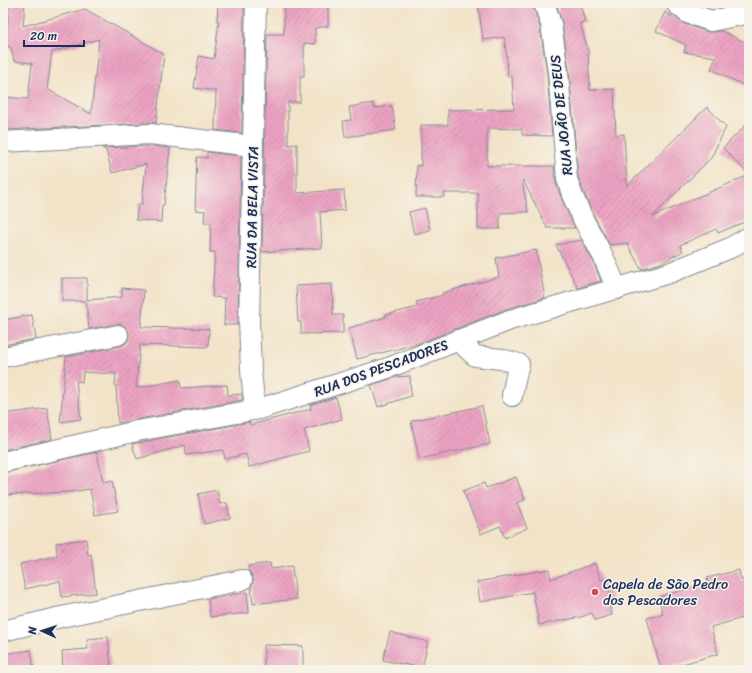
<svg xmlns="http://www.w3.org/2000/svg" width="752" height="673" font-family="Sriracha,sans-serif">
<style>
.building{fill:url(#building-hatch);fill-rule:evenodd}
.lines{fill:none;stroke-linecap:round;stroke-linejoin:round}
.street-casing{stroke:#868993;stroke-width:22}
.street{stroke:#fff;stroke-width:20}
.poi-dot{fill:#d1495b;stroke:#f7f3e8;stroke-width:1.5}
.labels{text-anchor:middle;stroke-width:3;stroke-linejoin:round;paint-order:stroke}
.street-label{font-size:14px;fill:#1b2f5e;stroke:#f7f3e8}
.poi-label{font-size:14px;fill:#1b2f5e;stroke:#f7f3e8;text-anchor:start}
</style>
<defs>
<pattern id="building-hatch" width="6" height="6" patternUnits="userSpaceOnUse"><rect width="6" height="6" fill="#eda3c3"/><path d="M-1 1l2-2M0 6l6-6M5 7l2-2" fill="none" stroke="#bf85a2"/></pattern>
</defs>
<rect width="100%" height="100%" fill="#f7f3e8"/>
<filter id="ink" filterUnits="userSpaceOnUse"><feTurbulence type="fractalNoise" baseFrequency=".025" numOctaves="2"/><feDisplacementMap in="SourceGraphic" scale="8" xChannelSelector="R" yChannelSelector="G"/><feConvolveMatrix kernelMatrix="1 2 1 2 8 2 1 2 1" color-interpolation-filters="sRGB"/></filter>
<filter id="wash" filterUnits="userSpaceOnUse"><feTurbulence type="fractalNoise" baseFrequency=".012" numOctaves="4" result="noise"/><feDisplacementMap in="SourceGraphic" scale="16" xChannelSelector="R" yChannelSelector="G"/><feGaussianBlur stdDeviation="0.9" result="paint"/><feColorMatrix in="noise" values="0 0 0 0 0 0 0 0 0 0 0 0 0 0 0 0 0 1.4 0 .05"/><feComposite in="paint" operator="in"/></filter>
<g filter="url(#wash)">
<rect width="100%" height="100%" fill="#f2e3c8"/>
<g id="blocks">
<path class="building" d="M9,3h16l-2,23 62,-17 79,45 -8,69h-7l-146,7v-33l25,2 4,-36 -18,-2 -3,-13 -7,-4 2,-14h1zM99,39l-8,75 -44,-25 5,-37z
M218,3h26l-2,130 -27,-3 1,-39 -22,-3 5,-32 15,3 5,-38h-2z
M284,3h44v23l-13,2v16l-11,-1v33h-4v26h-12v43l9,-1v49l47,-3 1,20 -25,2 2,36 -60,4 5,-218h17z
M478,3h55v4l7,20 7,46 5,63 -30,-1v-6l-35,-1v38h67l2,17 7,19 12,26h-28l-24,-48 -1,1 6,31 -28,1v16h-22v-36h-34v4h-28l1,-32 4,1v-41h27v-15l66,-1 -2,-33 -4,1 -1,-18 -3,-22 -21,3z
M556,3h24l5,19 -5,1 8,27 2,40 24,-1 2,46 8,-1 3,52 80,-79 19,20 -15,31 -59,59 97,-42v45l-31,13 -2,-4 -36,16 3,6 -22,12 -20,6 -14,-26 -17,2 -16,-29 -10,-23 -6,-16 -9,-107 -7,-48z
M665,12l11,6 8,6 24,8h5l9,-1 27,13v44l-38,-19 5,-12 -32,-5 2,-7 -30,-14z
M373,103l1,5 18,-2 4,24 -51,7 -2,-16 8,-1 -2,-13z
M749,122v53l-26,-27z
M150,146l20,2 -6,57h-2l-1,17 -25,-2 2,-16h4l4,-40 -34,9 -6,-23 -4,-2z
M207,152l34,4 -3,169h-14l1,-27 -13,-1 3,-45h-5l1,-29h-7l1,-12 -10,-1 2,-53 10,1z
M425,208l5,22 -16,4 -5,-22z
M581,240l12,21 8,20 -23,7 -22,-43z
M536,250l9,48 -39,11 -89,35 -60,15 -8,-31 37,-11 -1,-2 33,-8 -2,-5 27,-7 -1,-2 57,-16 -3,-19z
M62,278h25v22l35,-3v-9l22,2 -3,37 68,2 -1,18 -68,-2 -4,43 44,-8 1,8 46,-3 1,10 14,-1v6l-124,23 -2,-38h-1l1,-11 -33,-2 -1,10 -6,-1 5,38 -21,3 6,-65 55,-11 4,-2 4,-5v-6l-3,-6 -5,-3h-5l-27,5 -3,-28h-24z
M332,284l1,31h10v18l-42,1v-12h-3l-2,-36z
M32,315l4,24 -33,6v-25z
M410,376l1,20 -33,11 -7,-22 25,-8z
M336,397l6,22 -38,11 5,21 -60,16 -3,-13 -21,5 -2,-9 -37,5 -1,-10 -48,14 -5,-15 118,-22v3l61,-16 -1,-4z
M482,406l8,38 -71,15 -8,-38z
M47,408l5,31 -49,11v-36z
M97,452l6,31 9,-2 6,30 -23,4 -5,-26 -21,3 -66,3v-22z
M516,477l9,23 -8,3 10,25 -22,10 -5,-12 -19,8 -18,-43 21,-8 2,5z
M217,490l3,14 7,-1 3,15 -26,6 -6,-30z
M86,539l2,16 3,-1 5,39 -34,4 -2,-16 -35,8 -5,-25 37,-8 -1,-13z
M270,563l1,6 21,-3 4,33 -43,5 -2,-17 2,-4v-5l-2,-5 -2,-2 -1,-5z
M595,563l6,17 4,-1 9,25 -5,1 3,10 -17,5 -3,-7 -11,4 -42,8 -6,-33 -53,10 -3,-20 72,-13 2,10z
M739,570l2,10 8,-2v38l-38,11 7,27 -57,16 -14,-52 16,-4 -5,-17 50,-14 -1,-5z
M247,592l2,21 -39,4 -2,-18z
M390,632l38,10 -6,26 -39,-8z
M108,637l3,30 -33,3h-15l-1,-19 26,-2 -1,-10z
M264,645l39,1v24h-39z
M31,650l3,20h-31v-16z"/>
</g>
</g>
<g filter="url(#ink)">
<use href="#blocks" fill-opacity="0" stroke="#868993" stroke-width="1"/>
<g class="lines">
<defs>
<path id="street" d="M544,3l7,21 7,48 9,107 6,18 11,24 19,35 14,33
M676,3l12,10 23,8 30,-6 -3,-12
M3,142l147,-8 103,12
M458,340l17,16 26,3 18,5 -2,7 -5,25
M3,357l115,-22
M255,410l-4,-39 -2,-49 7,-319
M3,462l134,-31 122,-22 129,-41 122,-48 159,-47 61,-25 19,-11
M3,631l58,-14 181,-37"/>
</defs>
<use href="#street" class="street-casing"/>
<use href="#street" class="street"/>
</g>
</g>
<circle class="poi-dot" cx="595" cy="592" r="4"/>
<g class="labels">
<g class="street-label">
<text transform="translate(561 115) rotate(-96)" y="5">RUA JOÃO DE DEUS</text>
<text transform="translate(252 207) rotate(-89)" y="5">RUA DA BELA VISTA</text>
<text transform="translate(381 368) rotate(-20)" y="5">RUA DOS PESCADORES</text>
</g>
<g class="poi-label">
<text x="603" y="589">Capela de São Pedro<tspan x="603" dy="16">dos Pescadores</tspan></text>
</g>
</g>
<rect width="752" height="673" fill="none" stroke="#f7f3e8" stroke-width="16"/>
<g transform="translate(42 631) rotate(273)" stroke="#f7f3e8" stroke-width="3" paint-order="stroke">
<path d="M0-3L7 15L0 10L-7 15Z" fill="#1b2f5e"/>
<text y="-6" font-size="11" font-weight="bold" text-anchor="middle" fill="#1b2f5e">N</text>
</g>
<path d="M24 40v6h60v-6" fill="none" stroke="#1b2f5e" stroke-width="2"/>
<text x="30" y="40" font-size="12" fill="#1b2f5e" stroke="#f7f3e8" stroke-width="3" paint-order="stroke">20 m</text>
</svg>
